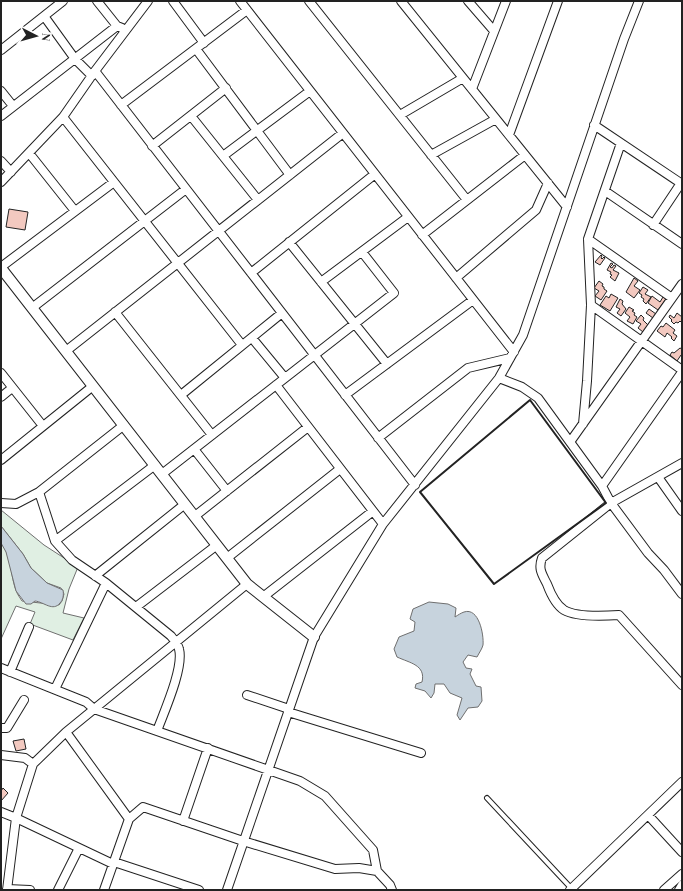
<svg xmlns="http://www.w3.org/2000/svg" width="683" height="891" font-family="'Playfair Display',serif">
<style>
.green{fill:#e0efe3;stroke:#6f6f6f}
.water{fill:#c7d3dd;stroke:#6f6f6f}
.building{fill:#f3c9c0;stroke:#222}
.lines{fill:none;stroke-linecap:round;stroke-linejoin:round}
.service-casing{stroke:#222;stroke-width:6}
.minor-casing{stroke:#222;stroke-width:10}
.tertiary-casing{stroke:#222;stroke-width:12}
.service{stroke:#fff;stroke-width:4}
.minor{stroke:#fff;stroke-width:8}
.tertiary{stroke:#fff;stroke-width:10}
.wall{stroke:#222;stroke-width:2}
</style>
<rect width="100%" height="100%" fill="#fff"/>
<path class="green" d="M1,510l43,35 34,22 -9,22 -6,24 21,5 -11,22 -43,-16 5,-12 -19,-6 -15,33v-96c14,16 7,41 21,58l37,4 3,-4 2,-7 -3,-6 -14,-5 -16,-15 -8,-14 -22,-28z"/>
<path class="water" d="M1,526l22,28 8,14 16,15 16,7c1,5 0,10 -3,13 -7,9 -16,-1 -25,-2l-4,3h-5l-10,-13 -10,-39 -5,-9z
M429,602l19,2 8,4 -1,9c3,-2 6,-4 9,-5 15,-5 20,23 19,33 -1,4 -4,8 -6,12l-9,-2 -5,7 3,6 6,1 -2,5 6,12 5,1 1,14 -4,6 -10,1 -8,12 -3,-5 5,-17 -12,-5 -6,-9h-9l-1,9 -3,5 -6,-7 -10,-3 1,-4 6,-2c4,-17 -12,-19 -25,-25l-3,-8 5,-12 15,-6 1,-9 -5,-3 3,-10z"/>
<path class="building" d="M9,209l19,3 -3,18 -19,-3z
M601,255l1,1 -1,2 1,1 2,-2 1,1 -5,7 -5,-3z
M611,263l2,1 -3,3 2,1 2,-3 2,1 -3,4 6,3 -4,8 -5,-4 2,-2 -2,-1 1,-2 -4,-2z
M634,278l4,3 -4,5 6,4 -6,8 -8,-6z
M599,281l4,3 -1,2 2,1v2l3,2 -6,9 -6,-4 4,-5 -5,-3z
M643,287l5,3 -3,4 6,3 -5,7 -3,-3 1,-2 -3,-2 1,-2 -3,-2z
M611,294l7,4 -8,13 -10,-6 6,-9 3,2z
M652,296l8,6 3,-5 3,2 -8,11 -10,-7z
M620,299l3,2 -1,3 4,5 -5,7 -4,-3 3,-4 -4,-2z
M629,307l5,3 -2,1 3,2 -1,2 3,2 -4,7 -6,-3 3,-4 -5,-4z
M649,309l7,5 -3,4 -7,-5z
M677,313l5,4v4l-1,1 -1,-1 -2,2 -2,-1 -2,2 -3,-3 1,-1 -3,-3 1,-2 4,3z
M641,315l3,3 -1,2 5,5 -5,7 -5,-4 3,-4 -5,-3z
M666,323l9,7 -2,3 4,3 -3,5 -3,-3 1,-1 -5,-4 -2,4 -8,-6 4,-5 2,1z
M680,348l2,1v7l-1,-1 -4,6 -7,-6 2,-3 2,1z
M24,739l2,10 -10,2 -3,-10z
M3,788l5,5 -7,8v-10z"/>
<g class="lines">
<defs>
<path id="service" d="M487,798l85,91"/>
<path id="minor" d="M97,1l20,25 5,2
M173,1l31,42
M240,1l274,351
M309,1l158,199
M401,1l166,206
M468,1l26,30
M44,16l31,43 17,17
M196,49l94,126
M1,50l62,-49
M95,71l320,414
M472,89l34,-88
M1,91l12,15
M121,105l126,-95
M400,115l63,-37
M1,116l116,-90
M191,116l67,84
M63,117l179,228
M594,125l88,59
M509,135l49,-134
M152,146l74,-58
M29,153l46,58
M431,155l65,-36
M223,156l87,-65
M1,161l10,11
M1,182l62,-65 32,-46 53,-70
M605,191l77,53
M653,225l28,-42
M422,235l103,-80
M588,239l84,59
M289,242l98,122
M1,267l113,-85
M251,273l124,-99
M456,278l80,-68 12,-27
M321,282l87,-65
M591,305l91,65
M32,308l154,-119
M115,312l97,123
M252,338l33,40
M66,351l277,-218
M1,373l42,53
M499,378l23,9 16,11 64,88 9,17 37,50 16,17 18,24
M276,385l107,139
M181,395l101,-82
M345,395l128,-95
M1,397l11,-9
M583,424l4,-43 4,-76 -3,-66 33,-96
M378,438l90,-70 42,-10
M570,442l112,-158
M194,449l33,42
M1,460l92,-74
M682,463l-71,40 -69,55c-4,11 0,16 5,26 3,8 9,21 17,26 12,7 41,6 55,5l63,70
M162,474l232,-181 -32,-41
M658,477l24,34
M602,486l80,-114
M39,492l16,49 17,19 34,23 65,53c3,4 7,8 8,13 5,19 -15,63 -22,82
M1,503l15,1 23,-12 85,-67
M195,516l113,-89
M55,541l100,-76
M227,558l113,-89
M95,576l90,-72
M263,597l110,-86
M136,607l81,-62
M1,668l85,34 8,7 206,72 25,15 48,54 4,21 13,14 2,5
M10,672l19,-45
M55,689l51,-106
M247,695l42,14
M288,712l133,41
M1,728h6l17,-28
M66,732l63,87
M1,755l24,3 8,6
M1,812l15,6 97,46
M648,815l34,37
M183,821l25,-73
M114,862l85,28
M7,889l23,1
M7,890l9,-72 17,-54 33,-32 181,-148
M58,890l21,-42
M104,890l25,-71 14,-12 100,34 92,28 24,-1 18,3
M227,890l87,-253 69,-113 116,-146 24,-43 101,-296 15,-38
M570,890l112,-108
M664,890l18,-16
M679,890l3,-5"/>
<path id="tertiary" d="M1,268l246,316 67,53"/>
</defs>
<use href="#service" class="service-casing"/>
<use href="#minor" class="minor-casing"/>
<use href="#tertiary" class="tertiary-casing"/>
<use href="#service" class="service"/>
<use href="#minor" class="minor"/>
<use href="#tertiary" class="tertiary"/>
<path class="wall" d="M530,400l76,103 -112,81 -74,-92z"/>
</g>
<rect width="683" height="891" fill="none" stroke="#222222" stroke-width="4"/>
<g transform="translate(36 36) rotate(96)" stroke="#ffffff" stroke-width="3" paint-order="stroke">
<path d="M0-3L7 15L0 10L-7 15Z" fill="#222222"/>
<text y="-6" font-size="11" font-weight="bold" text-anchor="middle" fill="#222222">N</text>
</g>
</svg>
